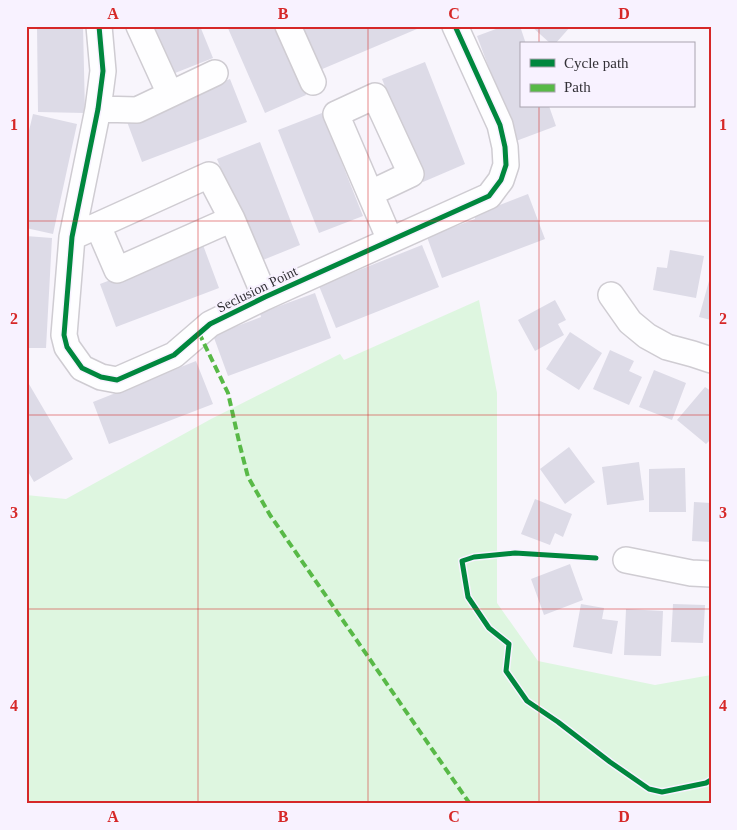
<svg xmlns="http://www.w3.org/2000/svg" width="737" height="830" font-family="Georgia,serif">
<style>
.green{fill:#def6e0}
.building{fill:#dddbe7}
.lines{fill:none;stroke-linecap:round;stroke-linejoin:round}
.minor-casing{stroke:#cfccd2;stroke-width:28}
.minor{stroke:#fefeff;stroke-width:25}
.quiet{stroke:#58b947;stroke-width:4;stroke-dasharray:8 4;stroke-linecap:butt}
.cycleway-casing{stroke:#f8f2ff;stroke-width:8}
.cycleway{stroke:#00873e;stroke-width:5}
.grid{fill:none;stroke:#d62828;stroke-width:1;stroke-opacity:0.55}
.labels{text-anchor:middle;stroke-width:4.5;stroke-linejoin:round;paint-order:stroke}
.street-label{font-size:14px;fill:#323036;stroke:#f8f2ff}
.neatline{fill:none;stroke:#d62828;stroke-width:2}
.grid-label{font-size:16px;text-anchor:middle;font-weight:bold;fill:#d62828}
</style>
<rect width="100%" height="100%" fill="#f8f5fc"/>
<path class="green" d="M479,300l18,93v210l41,58 117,24 56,-10v129h-685v-309l40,4 145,-80 129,-65 4,6z"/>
<path class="building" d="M37,26h46l2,87 -47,-1z
M151,26h49l13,32 -43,17z
M227,26h50l29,69 -41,18z
M304,26h120l-104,44 -18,-43z
M504,26h16l6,18h-5v62h28l7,20 -40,15 -39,-105z
M531,26h40l-16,18h-4z
M425,62l40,102 -42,18 -41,-103z
M230,79l17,43 -105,40 -16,-43z
M322,113l41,103 -44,17 -41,-103z
M33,114l44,10 -24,110 -27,-6v-85z
M260,142l40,103 -42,17 -41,-103z
M528,194l17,45 -103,39 -15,-41 48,-18 -1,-4z
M26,236l26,2 -6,110h-20z
M203,245l16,43 -103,39 -16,-43z
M422,245l17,42 -103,41 -17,-42z
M670,250l34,6 -8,42 -43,-8 4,-23 10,1z
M709,281h2v39l-12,-3z
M315,293l16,45 -103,38 -15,-41 48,-18 -1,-4z
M555,300l11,20 -8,4 6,11 -29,16 -17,-31z
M570,332l32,21 -23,37 -33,-21z
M610,350l24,11 -5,10 13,6 -13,28 -36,-16z
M196,361l17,43 -104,40 -16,-42z
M654,370l32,13 -14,37 -33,-13z
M26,379l47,80 -39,23 -8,-14z
M705,387l6,4v48l-5,5 -29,-24z
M569,447l26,35 -30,22 -25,-35z
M639,462l5,38 -37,5 -5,-38z
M685,468l1,44h-37v-43z
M535,499l37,15 -9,23 -8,-4 -5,12 -29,-11z
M694,502l17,1v39l-19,-1z
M570,564l13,36 -39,15 -13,-36z
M581,604l23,4 -2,11 16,2 -6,33 -39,-7z
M673,604l32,1 -2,38 -32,-1z
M626,609l37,2 -2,45 -37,-1z"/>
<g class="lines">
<defs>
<path id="minor" d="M99,26l4,45 -5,38 -26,128 -8,98 3,12 15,21 19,9 16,3 57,-25 36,-31 55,-27 224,-101 12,-16 5,-15 -1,-18 -5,-22 -45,-99
M139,26l31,68
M288,26l25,56
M98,109l39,1 78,-37
M371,193l40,-19 -36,-78 -39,18 54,126
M98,226l19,44 115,-51
M72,237l137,-62 23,44 33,78
M611,295l19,27 17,14 20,11 26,7 18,6
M626,560l65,13 20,1"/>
</defs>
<use href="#minor" class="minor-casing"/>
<use href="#minor" class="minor"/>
<path class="quiet" d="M199,333l29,60 12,53 8,31 22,38 200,289"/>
<defs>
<path id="cycleway" d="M99,26l4,45 -5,38 -26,128 -8,98 3,12 15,21 19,9 16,3 57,-25 36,-31 55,-27 224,-101 12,-16 5,-15 -1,-18 -5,-22 -45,-99
M596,558l-81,-5 -41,4 -12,4 6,36 21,31 20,16 -3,27 21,30 31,21 52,40 39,27 13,3 44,-9 5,-3"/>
</defs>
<use href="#cycleway" class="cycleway-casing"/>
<use href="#cycleway" class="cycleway"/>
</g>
<path class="grid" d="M198,26v778M368,26v778M539,26v18M539,106v698M26,221h685M26,415h685M26,609h685"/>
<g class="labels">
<g class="street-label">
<text transform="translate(257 289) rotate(-26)" y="5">Seclusion Point</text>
</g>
</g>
<rect width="737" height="830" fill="none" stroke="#f8f2ff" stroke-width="55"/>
<rect x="520" y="42" width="175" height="65" fill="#f8f2ff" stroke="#a9a4af"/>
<rect x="530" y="59" width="25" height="8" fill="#00873e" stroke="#a9a4af"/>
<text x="564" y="68" font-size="15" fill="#323036">Cycle path</text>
<rect x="530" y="84" width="25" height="8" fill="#58b947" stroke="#a9a4af"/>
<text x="564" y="92" font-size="15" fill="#323036">Path</text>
<rect x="28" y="28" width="682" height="774" class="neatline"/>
<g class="grid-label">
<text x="113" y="19">A</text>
<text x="283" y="19">B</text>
<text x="454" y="19">C</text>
<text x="624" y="19">D</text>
<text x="14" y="130">1</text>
<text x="723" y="130">1</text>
<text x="14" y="324">2</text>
<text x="723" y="324">2</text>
<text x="14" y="518">3</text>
<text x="723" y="518">3</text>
<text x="14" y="711">4</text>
<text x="723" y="711">4</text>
<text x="113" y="822">A</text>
<text x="283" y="822">B</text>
<text x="454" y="822">C</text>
<text x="624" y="822">D</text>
</g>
</svg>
